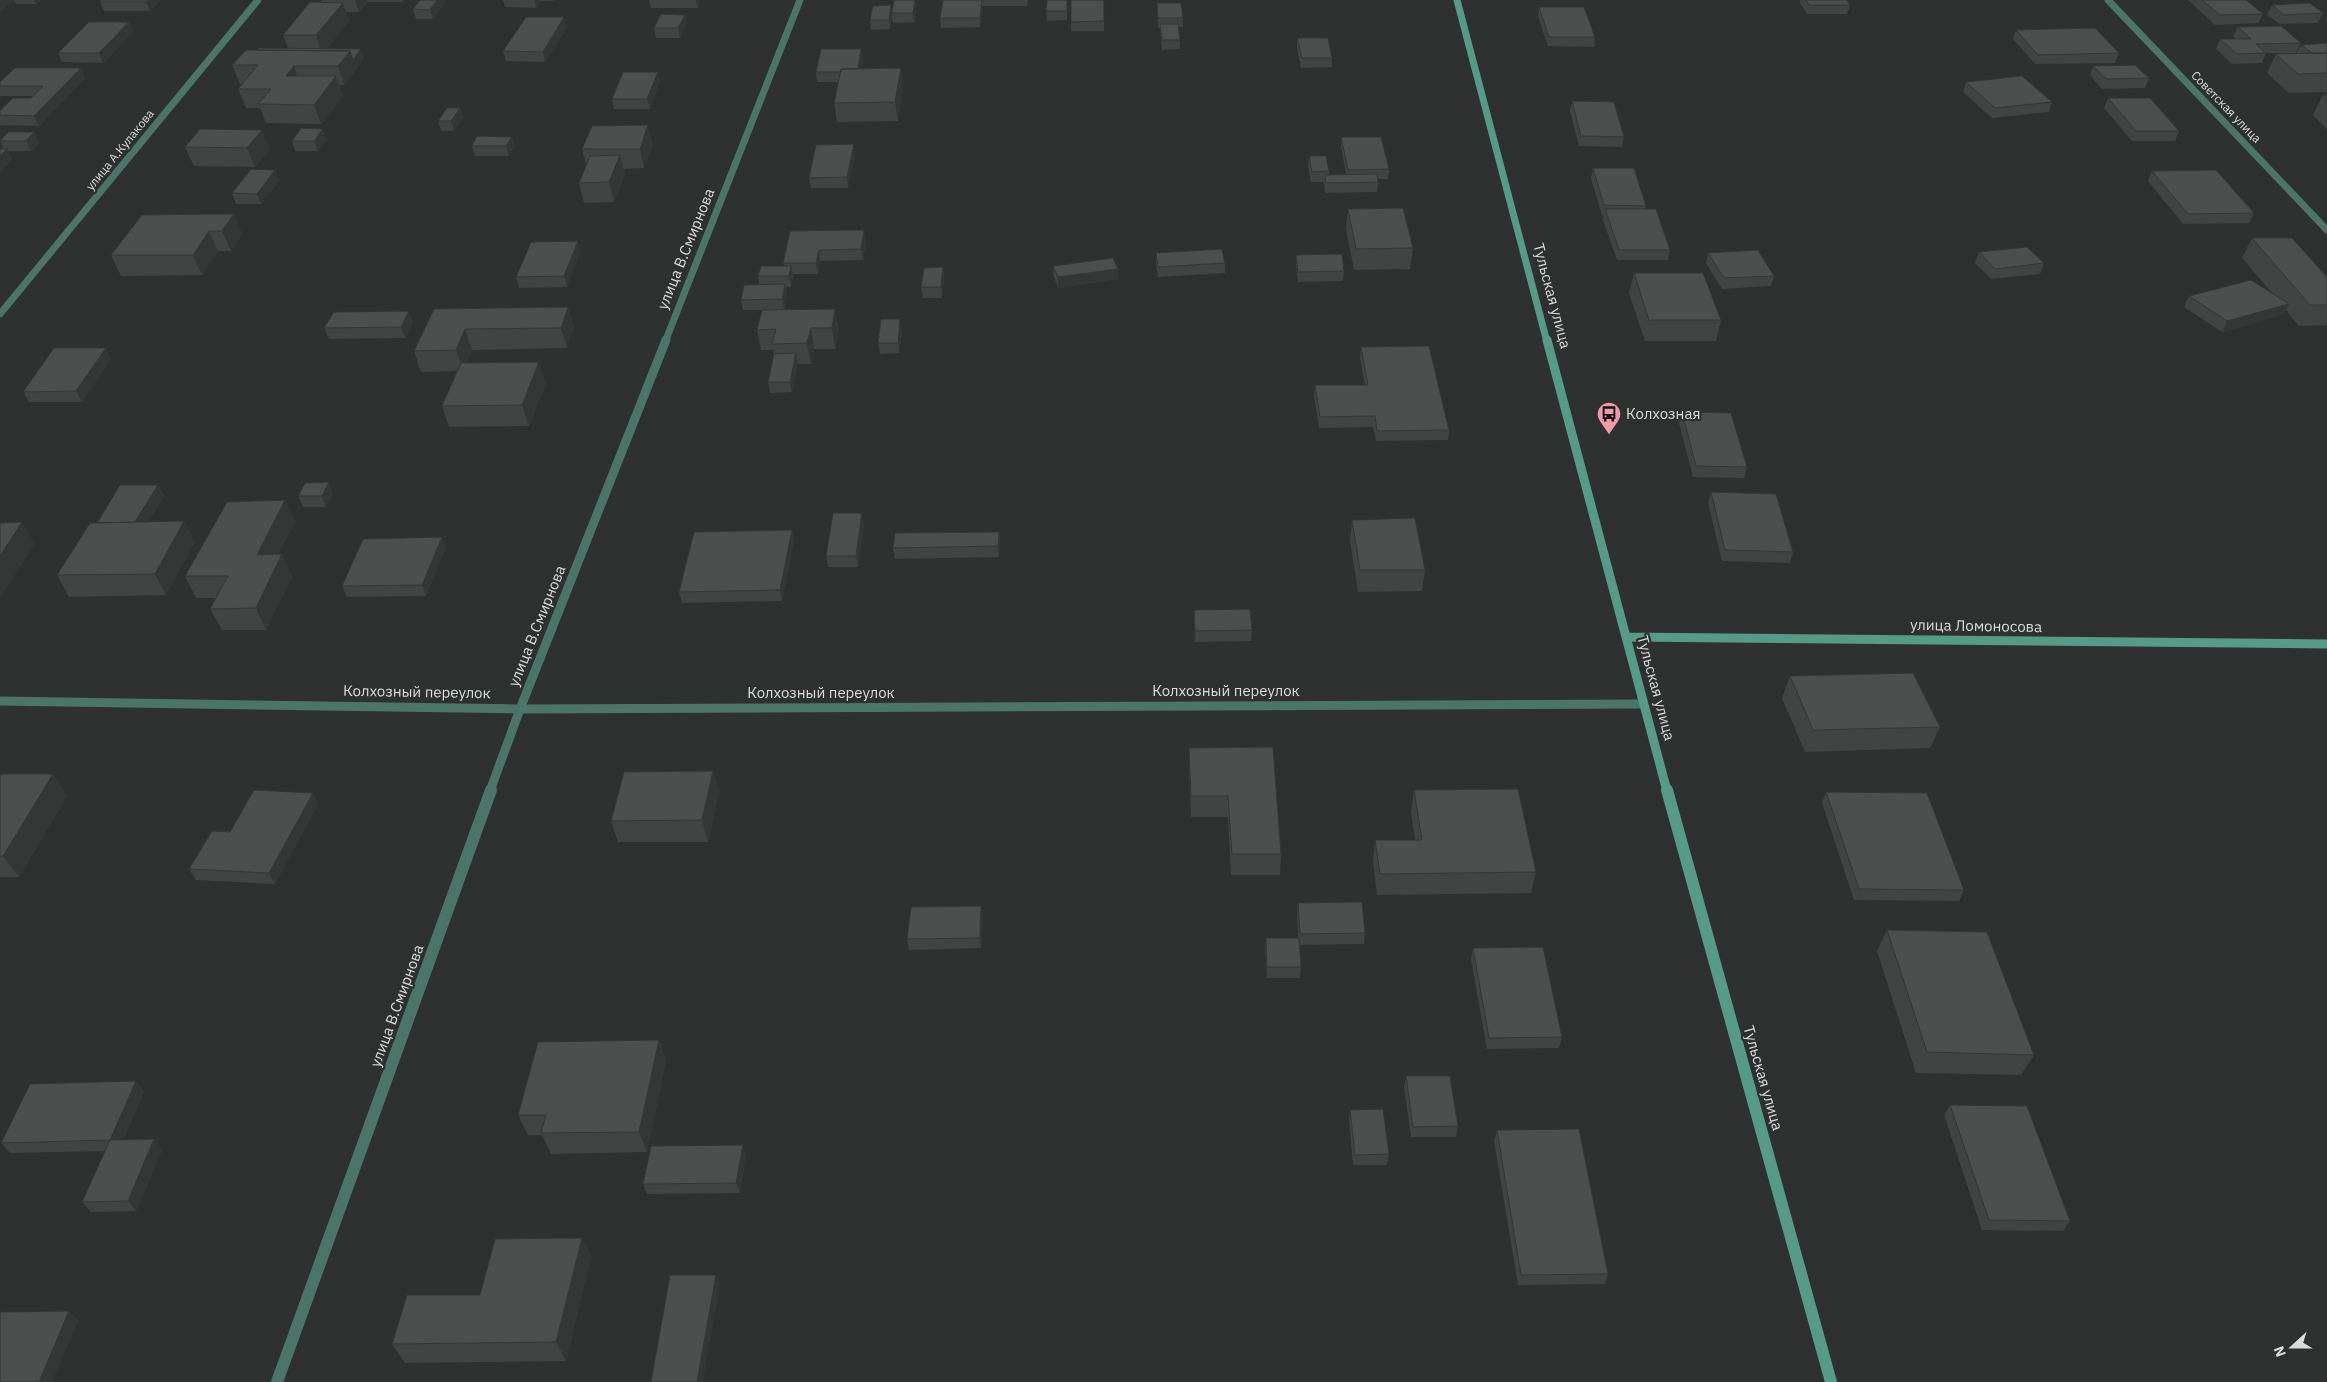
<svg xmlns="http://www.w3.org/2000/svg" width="2327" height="1382" font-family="'IBM Plex Sans',sans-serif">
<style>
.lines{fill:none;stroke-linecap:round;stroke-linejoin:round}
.street-far2{stroke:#4b7568;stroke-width:7}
.street-far1{stroke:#4b7568;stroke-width:9}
.street{stroke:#4b7568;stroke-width:12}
.secondary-far2{stroke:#559b88;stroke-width:7}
.secondary-far1{stroke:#559b88;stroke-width:9}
.secondary{stroke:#559b88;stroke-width:12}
.wall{fill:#414443}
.shaded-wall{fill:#353737}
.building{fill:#4c4f4e;stroke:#353737}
.labels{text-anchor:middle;stroke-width:4.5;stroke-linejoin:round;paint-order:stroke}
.far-street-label{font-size:12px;fill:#dbdddc;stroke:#2e3130}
.street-label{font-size:15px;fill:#dbdddc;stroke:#2e3130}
.poi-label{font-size:15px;fill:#dbdddc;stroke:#2e3130;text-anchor:start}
</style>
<rect width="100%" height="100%" fill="#2e3130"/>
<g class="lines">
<path class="street-far2" d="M2108,0l219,230
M0,314l258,-314
M665,342l135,-342"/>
<path class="street-far1" d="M0,701l520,8 1123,-5
M490,791l30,-82 146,-369"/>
<path class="street" d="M277,1382l214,-592"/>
<path class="secondary-far2" d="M1457,0l90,342"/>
<path class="secondary-far1" d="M1547,340l120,451
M1626,637l701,7"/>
<path class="secondary" d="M1667,790l164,592"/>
</g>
<path class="wall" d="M14,0h27l-5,4h-20z
M101,0h60l-11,11h-46l-4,-9z
M321,0h83l-2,2h-34l-9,10h-13l3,9 -23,28h35l3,10 -20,26h-5l4,11 -22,28 -55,-1 -6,-15h-14l-8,-19 5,-5h-3l-8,-19 25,-15 31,-2 -5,-13 39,-32z
M483,0h71l-1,1h-12l-5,7 -31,-1 -2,-7z
M649,0h51l-2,8h-47z
M876,0h44h-5l1,9 -2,13 -21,1 -1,-7 -2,13 -19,1 -1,-10 22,-8 2,-12z
M943,0h85l-1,6h-45l-2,21 -39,1 -1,-10z
M1104,0v31h-33v-9z
M1800,0h47l3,5 -3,9h-40l-7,-11z
M2188,0h58l17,14 -5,9 -43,2z
M445,2l-12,17h-17l-3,-10z
M1157,3l26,15v9h-4l1,22 -18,1 -2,-22h-2z
M2272,5l51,8 -5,10 -38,1 -13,-9z
M1539,7l56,30 -1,10 -46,-1 -10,-29z
M1067,8v12l-20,1 -1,-10z
M685,15l1,9 -6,14h-24l-2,-10z
M129,22l4,10 -30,31 -41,-1 -4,-9z
M567,27l-22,35 -39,-1 -3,-10z
M2238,27l63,16 -5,10h-30l-4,10 -30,1 -16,-15 4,-10h16l-3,-3z
M2016,30l103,23 -4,10 -80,1 -22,-25z
M1297,38l35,20v9l-31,1 -4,-21z
M2327,43v49l-38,1 -22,-20 9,-19h20l5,-9z
M861,49l2,10 -2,10 42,18 -5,34 -61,1 -3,-19 4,-21h-21l-1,-10z
M2093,66l56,12 -4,10 -43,1 -12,-14z
M81,68l4,10 -46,48 -39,-1v-14l31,-13 2,-2h-32l-1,1v-15z
M660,81l-10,28h-36l-2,-10z
M1966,82l86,20 -3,10 -57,6 -29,-26z
M2323,95h4v34l-14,-14z
M2108,98l71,33 -4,10h-43l-28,-33z
M1572,101l52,36 -2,10 -43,-1 -9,-35z
M460,108l3,10 -9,13h-13l-3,-10z
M200,129l70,20 -15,18 -61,-1 -9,-19z
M34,132l5,11 -8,8h-23l4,8 -12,13v-23h4l-4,-8z
M512,137l3,10 -6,9h-34l-3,-10z
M1341,137l48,32 -1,10h-10v3l-1,10 -52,1 -1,-11h-13l-3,-16 1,-10 20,15v4l17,-1 -5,-27z
M327,139l-9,12h-23l-3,-10z
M854,144l1,10 -7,34h-37l-2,-10z
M653,145l-9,23 -21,1 2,6 -11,27 -30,1 -5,-20 7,-18 -4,-16z
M1593,168l53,38v3l24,41 -2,10h-51l-14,-40 1,-4h-2l-11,-38z
M275,170l4,10 -18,24h-25l-4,-11z
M2152,171l102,42 -5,10 -66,1 -35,-43z
M1348,209l65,39 -3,21 -56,1 -8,-41z
M234,214l8,20 -11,17h-13l-16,24 -81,1 -10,-21z
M790,231l76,10 -3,19 -43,1 -2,13h-25v2l-2,11h-5l1,8 -3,14 55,20 -4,20h-21l-3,15h-13l-6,28 -22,1 -2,-11 6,-28 -1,-4h-12l-4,-20 5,-20h-19l-2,-10 18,-16 -1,-8 26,-10 -1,-3z
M2252,238l75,39v48l-28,1 -13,-16 -2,4 -62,18 -38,-25 5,-11 82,-4 -29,-34z
M578,241l2,11 -13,35 -48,1 -3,-11z
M1979,252l65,11 -4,11 -49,5 -16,-16z
M1156,253l69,10v10l-67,4 -2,-13z
M1708,253l66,23 -3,10 -49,3 -16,-26z
M1296,255l48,16 -1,10 -45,1 -2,-17z
M1053,266l65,3v10l-60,9 -4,-11z
M943,267l1,11 -2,20h-19l-2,-11z
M1634,273l87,47 -5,21h-71l-16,-48z
M568,307l6,20 -7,21 -95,2 -6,13 80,20 -17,43 -80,1 -7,-21 15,-35 -36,1 -7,-21 20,-42z
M413,322l-8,16 -76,1 -5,-11z
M902,330l-3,23 -19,1 -2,-11z
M1361,347l88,83 -1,10 -72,1 -3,-14 -54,1 -5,-32 1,-11h50l-5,-27z
M111,358l-29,44h-53l-6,-10z
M1682,412l65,55 -3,11 -51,-1 -14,-54z
M158,485l6,11 -16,26 36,-1 11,21 -29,53 -97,2 -12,-22 40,-52z
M1711,492l82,60 -3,11 -68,-2 -14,-58z
M333,493l-7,14h-23l-5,-11z
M285,500l10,22 -17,32h4l10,22 -26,54h-44l-12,-21 6,-11h-20l-11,-22z
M1352,520l73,50 -3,21 -64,1 -8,-51z
M864,524l-6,43h-30l-2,-11z
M792,530l2,11 -12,60 -100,2 -3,-11z
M999,532l1,11 -1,14 -104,2 -2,-11z
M446,548l-20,48 -79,1 -5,-11z
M1194,610l58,20 -1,11 -56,1z
M1790,676l150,51 -10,21 -125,4 -23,-54z
M1189,748l92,106 -1,21h-49l-3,-58h-37l-2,-48z
M713,771l6,22 -11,49h-90l-7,-21z
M0,774h53l14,22 -48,81h-19z
M1414,790l122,82 -5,21 -154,2 -4,-33 2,-22h40l-4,-28z
M1826,792l138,98 -5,11 -105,-1 -32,-97z
M318,804l-43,80 -79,-4 -7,-11 41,-37z
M1298,903l67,30 -1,11 -64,1 1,22 -1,11h-33l-2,-30 1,-10h32l-1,-24z
M983,917l-2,31 -72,2 -2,-11z
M1887,930l147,125 -13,20 -105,-2 -39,-122z
M1473,948l89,89 -3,11 -72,1 -16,-90z
M659,1040l7,21 -19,91 -96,2 -9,-19h-14l-10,-20z
M1406,1076l52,50 -2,11h-45l-7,-50z
M136,1081l8,11 -21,48 31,-1 8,11 -26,61 -45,1 -9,-10 23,-51 -95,2 -9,-10z
M1950,1105l120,116 -7,10 -81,-1 -38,-115z
M1350,1110l39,44 -2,11h-34l-4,-45z
M1497,1130l111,144 -3,10 -87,1 -24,-144z
M746,1155l-6,38 -93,1 -4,-10z
M582,1238l9,19 -25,104 -161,2 -13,-19z"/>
<path class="shaded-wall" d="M0,0h14l-14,13z
M34,0h7l-5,4z
M148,0h13l-11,11 -4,-9z
M355,0h12l1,2 -9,10z
M437,0h8v2l-12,17 -3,-9z
M534,0h6l1,1 -5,7z
M696,0h4l-2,8z
M915,0l1,9 -2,13 -1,-9z
M982,0v9l-2,18v-9z
M343,3l6,18 -27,33 -6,-19z
M891,5l1,10 -2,14 -1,-9z
M685,15l1,9 -6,14 -2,-10z
M564,17l3,10 -22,35 -2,-10z
M129,22l4,10 -30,31 -4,-10z
M361,49l3,10 -20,26 -6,-19 12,-15z
M861,49l2,10 -5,23 -1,-10z
M294,66l6,19 -14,-9z
M81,68l4,10 -46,48 -5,-10z
M901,68l2,19 -5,34 -3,-19z
M658,72l2,9 -10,28 -3,-10z
M336,76l7,20 -22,28 -7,-19z
M460,108l3,10 -9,13 -3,-10z
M648,125l5,20 -9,23 -4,-19z
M323,129l4,10 -9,12 -4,-10z
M262,130l8,19 -15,18 -8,-19z
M34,132l5,11 -8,8 -5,-10z
M512,137l3,10 -6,9 -3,-10z
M854,144l1,10 -7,34 -1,-11z
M7,149l5,10 -12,13v-16z
M620,155l5,20 -11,27 -5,-20z
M275,170l4,10 -18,24 -4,-10z
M234,214l8,20 -11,17 -9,-20z
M864,230l2,11 -3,19 -2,-11z
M209,231l9,20 -16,24 -9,-20z
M578,241l2,11 -13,35 -3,-11z
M819,250l1,11 -2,13 -2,-11z
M791,266l2,10 -2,11 -2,-11z
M943,267l1,11 -2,20 -1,-11z
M1118,269v10l-60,9v-11z
M785,284l2,11 -3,15 -2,-11z
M2289,304l-5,10 -62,18 5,-11z
M568,307l6,20 -7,21 -6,-20z
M835,309l4,20 -4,20 -3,-21z
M409,311l4,11 -8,16 -4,-11z
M900,319l2,11 -3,23 -1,-10z
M811,328l3,21 -3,15 -4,-21z
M465,329l7,21 -9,21 -7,-21z
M106,348l5,10 -29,44 -6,-11z
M796,353l2,11 -6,28 -2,-10z
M539,362l7,21 -17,43 -7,-21z
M329,482l4,11 -7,14 -4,-11z
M158,485l6,11 -23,37 -6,-11z
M285,500l10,22 -28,54 -10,-21z
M862,513l2,11 -6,43 -2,-11z
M184,521l11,21 -29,53 -11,-21z
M22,522l13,22 -35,54v-42z
M792,530l2,11 -12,60 -2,-11z
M999,532l1,11 -1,14 -1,-11z
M442,537l4,11 -20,48 -4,-11z
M282,554l10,22 -26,54 -10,-22z
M713,771l6,22 -11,49 -6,-22z
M53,774l14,22 -48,81 -16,-21z
M313,793l5,11 -43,80 -6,-11z
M981,906l2,11 -2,31 -1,-10z
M659,1040l7,21 -19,91 -8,-20z
M136,1081l8,11 -26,58 -8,-10z
M154,1139l8,11 -26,61 -8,-10z
M743,1145l3,10 -6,38 -4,-10z
M582,1238l9,19 -25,104 -10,-19z
M716,1275l4,9 -17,98h-6z
M69,1311l10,10 -27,61h-13z"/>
<path class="building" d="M101,0h47l-2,2h-46z
M420,0h17l-7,10 -17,-1z
M894,0h21l-2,13h-21z
M943,0h39l-2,18h-40z
M1047,0h20v11h-21z
M1071,0h33v21l-33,1z
M1806,0h41l3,5h-41z
M2202,0h44l17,14 -43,1z
M310,2l33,1 -27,32h-33z
M1157,3h24l2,15h-25z
M2310,3l13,10 -39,2 -12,-10z
M891,5l-2,15h-19l3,-14z
M1539,7h45l11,30h-46z
M661,14l24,1 -7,13h-24z
M526,17h38l-21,35 -40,-1z
M89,22h40l-30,31h-41z
M1160,24h18l2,16h-18z
M2281,26l20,17 -45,1 10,9 -29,1 -17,-15h31l-13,-12z
M2095,28l24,25 -81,2 -22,-25z
M1297,38h31l4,20h-30z
M2327,43v10h-15l-11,-8z
M259,48l102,1 -8,11 -3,-9 -93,-1z
M821,49h40l-3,20h-17v3h-25z
M246,50l104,1 -12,15h-44l-8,10h50l-22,29 -56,-1 13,-15h-33l20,-24h-26z
M2327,53v20l-29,1 -22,-20z
M2135,65l14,13 -43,1 -13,-13z
M15,68h66l-47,48 -34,-1v-4l13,-13h18l12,-12h-43v-4z
M901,68l-6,34 -61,1 7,-34z
M623,72h35l-11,27h-35z
M2022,76l30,26 -57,6 -29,-26z
M2323,95h4v5z
M2108,98h42l29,33h-43z
M1572,101l42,1 10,35 -43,-1z
M447,108h13l-9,13h-13z
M648,125l-8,24h-58l10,-23z
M301,128l22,1 -9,12h-22z
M200,129l62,1 -15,18 -62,-1z
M8,132h26l-8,9h-26z
M477,136l35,1 -6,9h-34z
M1341,137h40l8,32 -41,1z
M854,144l-7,33 -38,1 7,-33z
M0,149h7l-7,7z
M620,155l-11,27 -30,1 11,-27z
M1309,156h17l3,15 -17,1z
M1593,168h41l12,38 -42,-1z
M251,169l24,1 -18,24 -25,-1z
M2216,170l38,43 -66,1 -36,-43z
M1377,174l1,8 -52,1 -1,-8z
M1403,208l10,40 -57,1 -8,-40z
M1605,209h51l14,41h-51z
M234,214l-12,17h-13l-16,24h-82l31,-40z
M864,230l-3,19 -42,1 -3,13h-33l7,-32z
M2252,238h40l35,39v28h-17z
M578,241l-14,35 -48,1 15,-35z
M2027,247l17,16 -49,6 -16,-17z
M1222,249l3,14 -67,4 -2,-14z
M1758,250l16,26 -50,2 -16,-25z
M1342,254l2,17 -46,1 -2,-17z
M1113,258l5,11 -60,8 -5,-11z
M761,266h30l-2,10h-31z
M943,267l-2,20h-20l3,-19z
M1634,273h69l18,47h-72z
M2251,280l38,24 -62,17 -38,-25z
M785,284l-3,15 -41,1 3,-15z
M568,307l-7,21 -96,1 -9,21 -42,1 20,-42z
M835,309l-3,19h-21l-4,15 -35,1 4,-15 -19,1 5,-20z
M409,311l-8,16 -77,1 10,-16z
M881,319h19l-2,24h-20z
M1429,346l20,84 -72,1 -2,-15 -55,1 -5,-32h53l-7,-38z
M54,348h52l-30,43 -53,1z
M796,353l-6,29h-22l6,-28z
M539,362l-17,43 -80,1 19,-43z
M1682,412l49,1 16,54 -51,-1z
M329,482l-7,14h-24l7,-13z
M120,485h38l-23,37 -38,1z
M1711,492l65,2 17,58 -68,-2z
M285,500l-28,55 25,-1 -26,54 -46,1 18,-33h-43l42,-74z
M833,513h29l-6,43h-30z
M1415,518l10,52h-65l-8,-50z
M184,521l-29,53 -98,1 33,-52z
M22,522l-22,34v-33z
M792,530l-12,60 -101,2 15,-60z
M999,532l-1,14 -105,2 2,-15z
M442,537l-20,48 -80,1 21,-47z
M1250,609l2,21 -57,1 -1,-21z
M1913,673l27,54 -127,3 -23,-54z
M1273,747l8,107h-49l-4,-58h-37l-2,-48z
M713,771l-11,49 -91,1 13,-49z
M0,774h53l-50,82h-3z
M1518,789l18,83 -156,2 -5,-34h47l-8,-50z
M254,790l59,3 -44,80 -80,-4 23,-38 18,1z
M1826,792l101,1 37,97 -105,-1z
M1362,902l3,31 -65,1 -2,-31z
M981,906l-1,32 -73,1 4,-32z
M1887,930l100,2 47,123 -107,-3z
M1266,938h33l2,29h-34z
M1543,947l19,90 -73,1 -16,-90z
M659,1040l-20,92 -98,1 5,-18h-28l20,-73z
M1406,1076h44l8,50 -45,1z
M136,1081l-26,59 -109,3 29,-59z
M1950,1105l77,1 43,115 -81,-1z
M1383,1109l6,45 -34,1 -5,-45z
M1579,1129l29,145 -87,1 -24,-145z
M154,1139l-26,62 -46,1 28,-62z
M743,1145l-7,38 -93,1 8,-38z
M582,1238l-26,104 -164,2 15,-49h73l15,-56z
M670,1275h46l-19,107h-46z
M69,1311l-30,71h-39v-70z"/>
<defs>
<symbol id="bus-pin" viewBox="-11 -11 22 30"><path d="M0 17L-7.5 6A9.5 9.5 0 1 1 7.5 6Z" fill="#f39aa9" stroke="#2e3130"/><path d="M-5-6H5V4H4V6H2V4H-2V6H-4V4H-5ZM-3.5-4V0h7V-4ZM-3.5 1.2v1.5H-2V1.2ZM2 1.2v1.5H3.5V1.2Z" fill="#111"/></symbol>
</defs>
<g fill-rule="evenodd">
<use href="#bus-pin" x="1595" y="400" width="28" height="38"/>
</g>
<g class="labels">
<g class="far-street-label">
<text transform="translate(2226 107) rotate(46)" y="4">Советская улица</text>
<text transform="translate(120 150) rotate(-51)" y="4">улица А.Кулакова</text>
</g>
<g class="street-label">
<text transform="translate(686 249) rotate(-68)" y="5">улица В.Смирнова</text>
<text transform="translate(1552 296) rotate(75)" y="5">Тульская улица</text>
<text transform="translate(537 626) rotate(-68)" y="5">улица В.Смирнова</text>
<text transform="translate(1976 626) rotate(1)" y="5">улица Ломоносова</text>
<text transform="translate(1656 688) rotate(75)" y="5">Тульская улица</text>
<text x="1226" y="696">Колхозный переулок</text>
<text transform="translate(417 692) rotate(1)" y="5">Колхозный переулок</text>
<text x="821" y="698">Колхозный переулок</text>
<text transform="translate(397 1006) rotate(-70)" y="5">улица В.Смирнова</text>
<text transform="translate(1763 1078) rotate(74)" y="5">Тульская улица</text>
</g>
<g class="poi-label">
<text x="1626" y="419">Колхозная</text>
</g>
</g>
<g transform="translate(2292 1347) rotate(249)" stroke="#2e3130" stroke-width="4" paint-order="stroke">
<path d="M0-4L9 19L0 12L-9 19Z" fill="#dbdddc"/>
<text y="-8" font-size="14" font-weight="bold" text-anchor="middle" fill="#dbdddc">N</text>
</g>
</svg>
